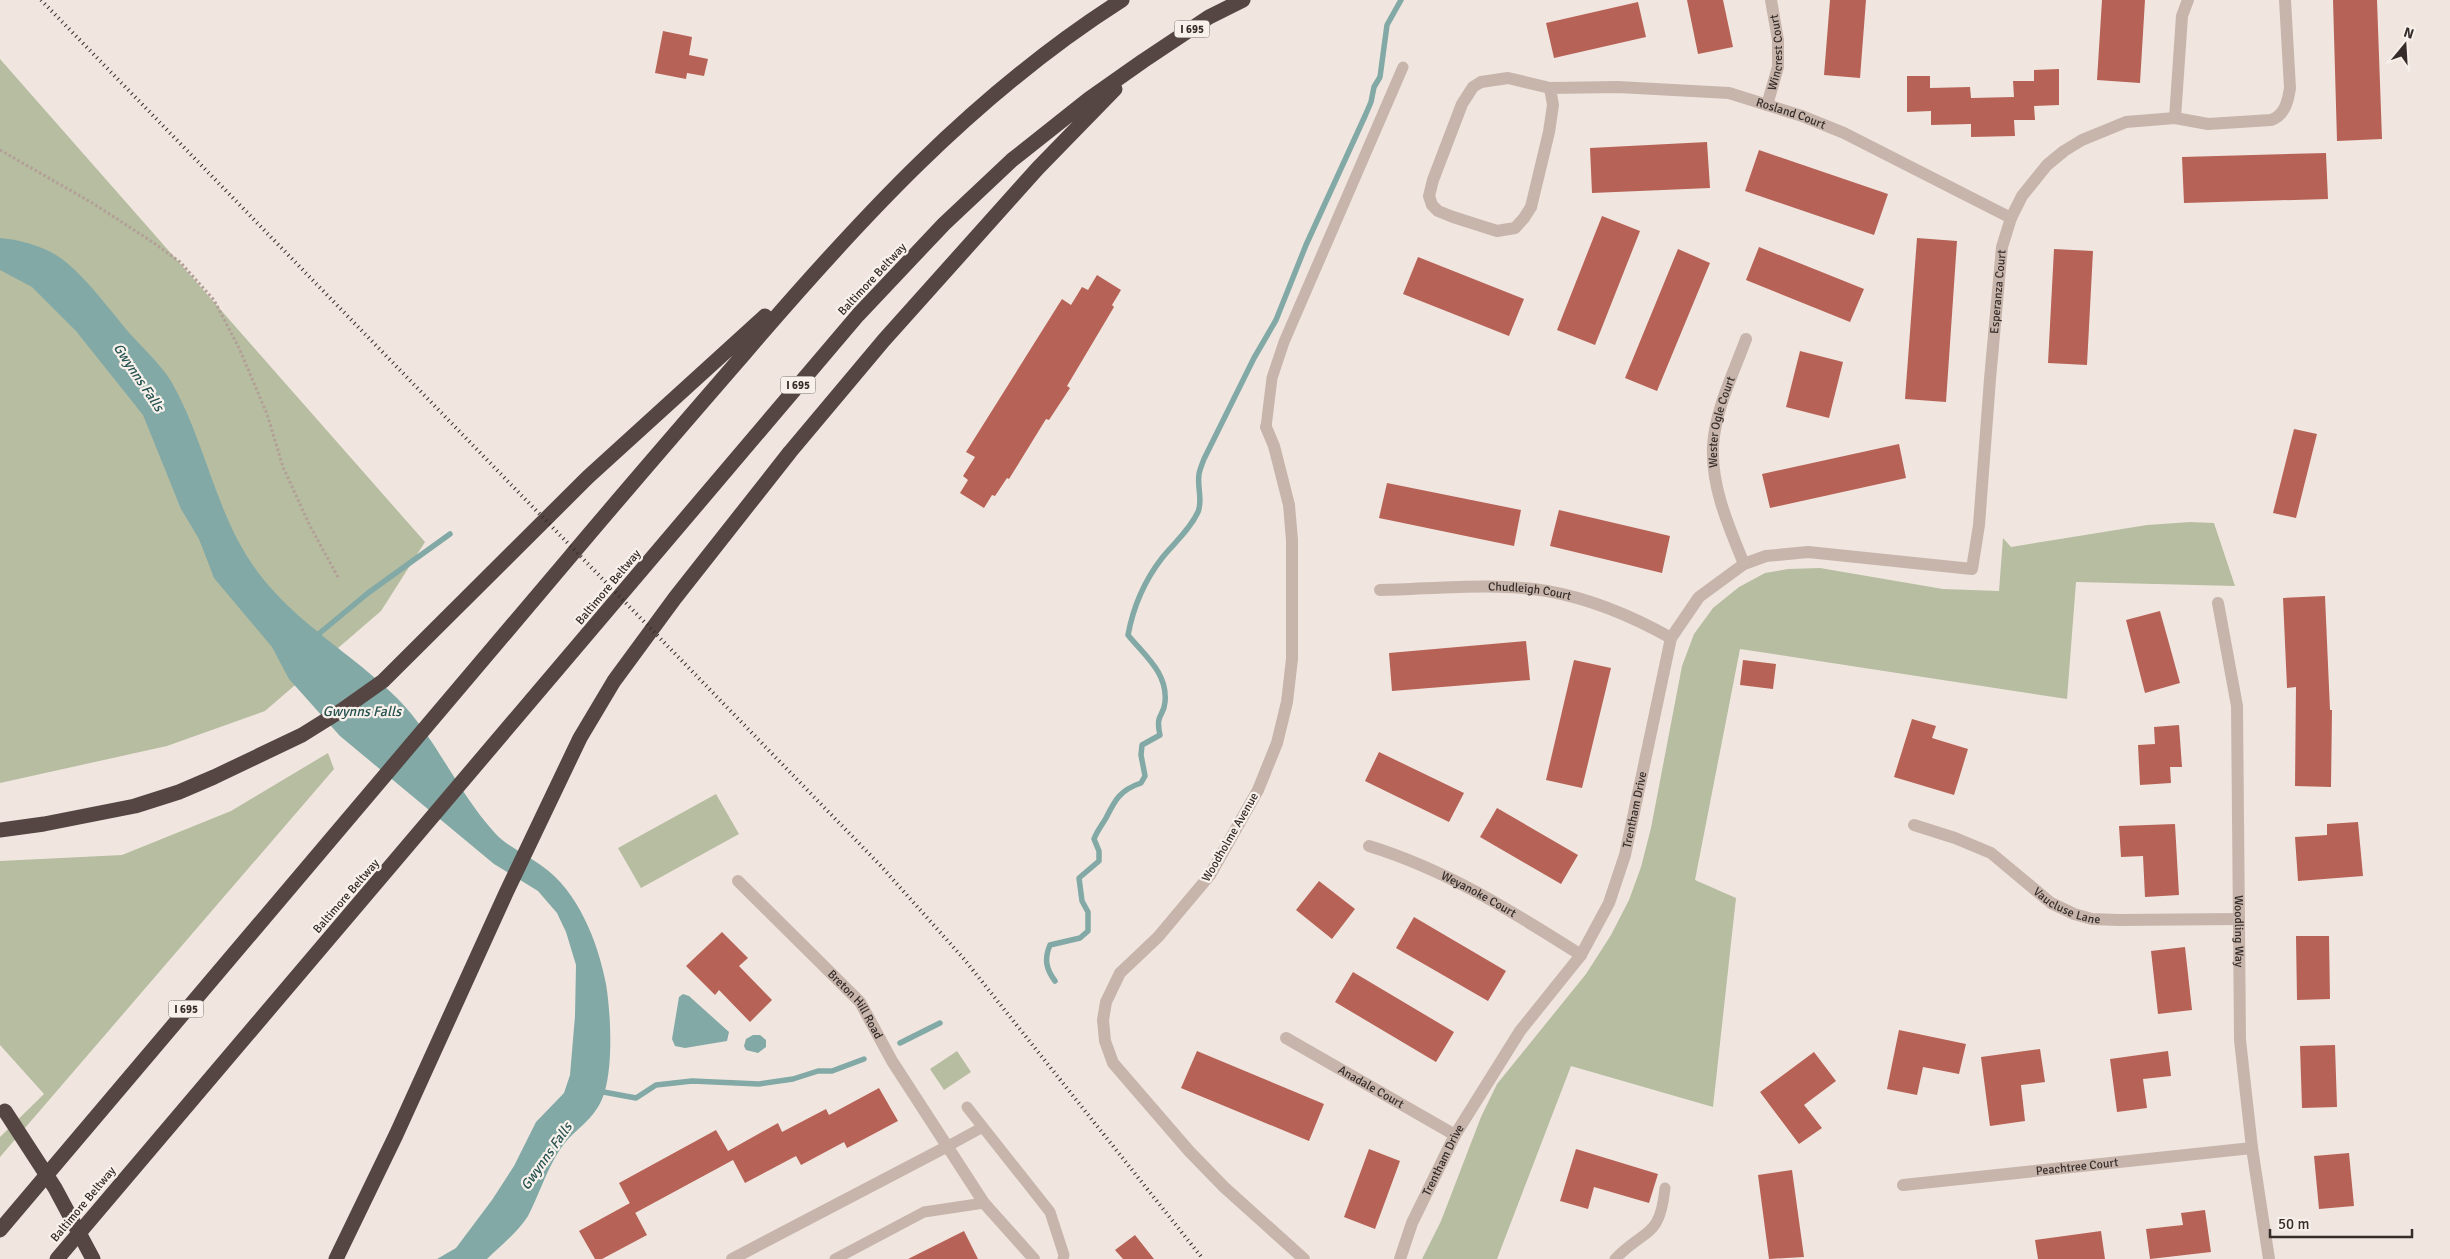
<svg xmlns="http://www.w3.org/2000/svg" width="2450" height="1259" font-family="Signika,sans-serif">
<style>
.green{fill:#b7bda1}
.water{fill:#82a9a6}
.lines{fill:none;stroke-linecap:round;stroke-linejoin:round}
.stream{stroke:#82a9a6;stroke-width:5.5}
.building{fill:#b76256}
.path{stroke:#b29f97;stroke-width:3;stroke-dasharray:2.5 2.5;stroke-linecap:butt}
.lane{stroke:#c7b5ac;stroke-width:11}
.street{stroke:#c7b5ac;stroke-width:12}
.highway{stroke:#554643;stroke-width:15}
.rail{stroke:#362d2a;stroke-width:4;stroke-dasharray:1 4;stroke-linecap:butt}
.highway-bridge{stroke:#554643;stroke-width:15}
.labels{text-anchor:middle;stroke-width:4.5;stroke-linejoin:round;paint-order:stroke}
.shield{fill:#f8f1eb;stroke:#706864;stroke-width:1}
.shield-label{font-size:11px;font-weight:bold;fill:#362d2a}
.street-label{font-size:12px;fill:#362d2a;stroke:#f8f1eb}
.water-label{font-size:14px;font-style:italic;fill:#255250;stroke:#f8f1eb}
</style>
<rect width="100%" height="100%" fill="#f0e6df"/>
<path class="green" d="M0,59l425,483 -44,69 -116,100 -98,35 -167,37z
M2190,522l24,1 21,63 -159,-4 -9,117 -327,-50 -45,231 41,18 -23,209 -142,-41 -74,193h-75l19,-38 40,-104 16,-33 89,-110 25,-39 18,-35 12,-33 10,-39 31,-162 12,-32 19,-26 26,-21 26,-14 23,-4 32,-1 123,21 56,2 4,-53 8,9 136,-22z
M328,753l6,16 -334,388v-20l44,-43 -44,-49v-184l122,-6 109,-44z
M716,794l23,40 -98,54 -23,-40z
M957,1051l14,21 -27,18 -14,-21z"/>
<path class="water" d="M0,238c17,1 42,8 56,17 28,18 54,56 76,81 13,14 29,29 39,45 35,61 44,133 86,190 38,52 96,83 141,128 38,39 59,92 96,133 12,14 33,23 48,34 36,25 56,76 64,118 5,30 9,98 -8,123 -10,17 -29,27 -39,44 -13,20 -20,44 -31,65 -10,16 -28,30 -41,43h-50l19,-11 36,-48 22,-34 22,-44 28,-29 6,-18 5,-59 1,-51 -10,-33 -9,-19 -19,-22 -44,-27 -154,-128 -51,-57 -17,-32 -58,-69 -15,-39 -18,-30 -38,-94 -67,-84 -44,-44 -32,-17z
M683,994l6,2 40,36 -2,9 -42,7 -10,-2 -3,-7 7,-42z
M753,1035h7l6,5v7l-8,6 -12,-3 -2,-4 2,-7z"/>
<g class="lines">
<path class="stream" d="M315,637l53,-44 82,-59
M1055,981c-9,-12 -11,-22 -5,-36l30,-7 8,-7v-19l-6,-11 -3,-23 20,-17v-10l-5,-12c3,-8 8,-14 12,-21 9,-18 14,-28 35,-35l4,-7 -4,-21 1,-10 18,-10c-5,-22 4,-18 5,-33 3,-29 -21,-47 -37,-67 5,-27 17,-55 34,-77 12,-15 27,-27 36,-46 5,-12 -1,-24 1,-38 1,-5 3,-10 5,-15l50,-101 22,-38 30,-75 59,-129 6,-14 3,-15 6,-10 7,-52 14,-25
M900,1043l40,-20
M598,1091l38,7 20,-13 36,-4 67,3 34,-5 25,-8h14l32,-12"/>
</g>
<path class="building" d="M1687,0h36l10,47 -35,7z
M1830,0h36l-6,78 -36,-3z
M2102,0h43l-5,83 -43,-3z
M2333,0h44l5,139 -45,2z
M1638,2l8,35 -92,21 -8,-35z
M663,31l29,6 -3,18 19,4 -4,17 -17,-3 -1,6 -31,-6z
M2059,69v36l-25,1 1,14h-21l1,16 -44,1v-13l-40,1v-14l-24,1v-36h23v12l40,-1 1,11 43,-1 -1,-16h21v-11z
M1707,142l3,46 -118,5 -2,-45z
M1759,150l129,44 -14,41 -129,-44z
M2326,153l2,46 -144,4 -2,-46z
M1602,216l38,15 -45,114 -38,-15z
M1917,238l40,3 -11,161 -41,-3z
M1759,247l105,42 -14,33 -104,-42z
M1678,249l32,14 -53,128 -32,-13z
M2054,249l39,2 -6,114 -39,-2z
M1418,257l106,42 -15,37 -106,-42z
M1097,275l24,15 -9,15 2,2 -47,79 3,2 -21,32 -3,-1 -37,60 -2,-1 -12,18 -3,-1 -8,13 -24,-15 8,-13 -5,-4 12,-19 -9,-5 96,-153 9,6 11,-18 6,3z
M1800,351l43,11 -14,56 -43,-11z
M2294,429l23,5 -21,84 -23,-5z
M1899,444l7,34 -136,30 -8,-34z
M1387,483l134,27 -7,36 -135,-28z
M1559,510l111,26 -8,37 -112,-27z
M2325,596l5,114h2l-1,77 -36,-1 1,-99 -9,1 -4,-90z
M2160,611l20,72 -35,10 -19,-73z
M1526,641l4,39 -138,11 -3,-38z
M1574,660l37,8 -29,120 -36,-8z
M1743,660l33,4 -3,25 -33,-4z
M1912,719l24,7 -4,12 36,11 -14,46 -60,-18z
M2179,725l3,42h-12l1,16 -31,2 -2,-40 17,-1 -1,-17z
M1379,752l85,41 -15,29 -84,-41z
M1497,808l81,47 -17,29 -81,-47z
M2358,822l5,54 -65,5 -3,-44 32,-2v-11z
M2175,824l4,71 -34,2 -2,-41 -22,1 -2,-31z
M1319,881l36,28 -23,30 -36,-29z
M1414,917l92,54 -18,30 -92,-53z
M722,932l26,26 -9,8 33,34 -22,22 -31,-32 -4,5 -29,-29z
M2296,936h33l1,63 -33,1z
M2185,947l7,63 -34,4 -7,-63z
M1353,972l101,60 -18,30 -101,-60z
M1899,1030l67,14 -7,30 -36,-7 -6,28 -30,-6z
M2335,1045l2,62 -35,1 -2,-62z
M2040,1049l5,33 -24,3 4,36 -35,5 -9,-69z
M1197,1051l127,53 -15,37 -128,-53z
M2168,1051l3,25 -28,3 4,29 -30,4 -7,-53z
M1814,1052l22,29 -32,24 18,23 -23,16 -39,-52z
M879,1088l19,33 -51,27 -3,-6 -43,23 -5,-9 -51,27 -12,-23 -98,53 -16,-30 97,-53 12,21 50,-28 4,9 44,-23 3,6z
M1369,1149l31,12 -25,68 -31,-12z
M1576,1149l82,25 -9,29 -55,-16 -6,22 -28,-8z
M2349,1153l5,53 -35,3 -5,-53z
M1792,1170l12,87 -35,2 -11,-84z
M630,1203l17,32 -45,24h-7l-16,-28z
M2205,1210l6,42 -61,7 -4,-30 37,-4 -2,-12z
M964,1231l14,28h-70z
M2101,1231l4,28h-67l-3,-19z
M1135,1235l19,24h-31l-8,-9z"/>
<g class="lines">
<path class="path" d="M0,150l94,54 60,39 26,19 34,38 25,48 28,66 16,53 27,59 29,53"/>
<path class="lane" d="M1266,427l6,-49 12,-36 119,-275
M967,1107l83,105 14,43 -1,4
M948,1146l35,-19
M835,1259l89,-47 60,-9
M1615,1259c30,-31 45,-20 50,-71"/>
<g class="street">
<path id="s1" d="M1550,88l-42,-10 -27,4 -8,5 -11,17 -29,76 -4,16 3,9 6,6 15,6 44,14 18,-3 9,-10 7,-11 18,-75 4,-27 -3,-17 68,-1 111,6 73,23 42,17 167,85"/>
<path id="s2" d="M1767,105l11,-38v-27l-7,-40"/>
<path d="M2175,118l7,-102 6,-16"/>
<path d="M1266,427l8,19 15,59 3,35v119l-5,43 -10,41 -19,47 -48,85 -52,62 -38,36 -14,29 -3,18 2,21 8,22 76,88 35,36 80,72"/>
<path id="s3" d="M1744,564c-15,-37 -33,-77 -31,-118 2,-36 21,-74 33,-107"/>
<path id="s4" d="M1380,590c55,-1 112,-8 167,1 45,8 85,25 124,47"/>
<path id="s5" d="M2218,603l19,103 3,334 12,108 17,111"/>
<path id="s6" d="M1914,825l41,13 36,15 60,50 23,11 18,5 26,1 121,-1"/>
<path id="s7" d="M1369,846c78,24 144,66 212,109"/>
<path id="s8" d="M738,881l122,121 32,59 92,142 50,56"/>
<path id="s9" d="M1286,1038l169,97"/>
<path id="s10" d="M1903,1185l349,-37"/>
<path d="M732,1259l216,-113"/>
<path id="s11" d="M1400,1259l12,-36 43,-88 65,-104 61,-76 28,-52 16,-48 46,-217 28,-41 45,-33 22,-8 42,-4 164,17 7,-44 11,-146 12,-132 9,-29 11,-22 25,-31 17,-14 18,-11 44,-18 49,-4 33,6 63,-4c14,-5 17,-19 19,-32l-5,-88"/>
</g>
<path class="highway" d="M0,830l44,-6 91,-18 44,-14 35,-15 88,-42 40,-25 41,-29 205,-204 177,-161
M0,1230c188,-225 379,-448 569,-672 58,-69 116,-136 175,-204 113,-132 230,-260 378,-354
M57,1259l801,-944 86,-91 68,-64 77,-61 54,-38 66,-44 34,-17
M336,1259l60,-124 110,-242 74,-155 34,-57 61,-83 115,-146 94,-112 154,-172 77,-79"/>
<path class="rail" d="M41,0l839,865 84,94 239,300"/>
<path class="highway-bridge" d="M5,1111l50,77 38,71"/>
</g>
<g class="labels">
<g class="shield">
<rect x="1174.5" y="20.5" width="35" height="17" rx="4"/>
<rect x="780.5" y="376.5" width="35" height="17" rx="4"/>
<rect x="168.5" y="1000.5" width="35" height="17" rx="4"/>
</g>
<g class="shield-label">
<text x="1192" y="33">I 695</text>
<text x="798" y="389">I 695</text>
<text x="186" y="1013">I 695</text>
</g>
<g class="street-label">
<text dy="4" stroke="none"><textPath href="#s2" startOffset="54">Wincrest Court</textPath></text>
<text dy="4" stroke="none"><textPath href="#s1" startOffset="689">Rosland Court</textPath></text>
<text transform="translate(872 279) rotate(-47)" y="4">Baltimore Beltway</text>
<text dy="4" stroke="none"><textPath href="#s11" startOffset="1302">Esperanza Court</textPath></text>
<text dy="4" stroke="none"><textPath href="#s3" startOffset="148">Wester Ogle Court</textPath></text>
<text transform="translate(608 587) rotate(-50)" y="4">Baltimore Beltway</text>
<text dy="4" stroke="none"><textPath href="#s4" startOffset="150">Chudleigh Court</textPath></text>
<text dy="4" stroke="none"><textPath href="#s11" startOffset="512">Trentham Drive</textPath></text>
<text transform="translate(1230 837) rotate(-60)" y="4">Woodholme Avenue</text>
<text dy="4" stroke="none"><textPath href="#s7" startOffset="120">Weyanoke Court</textPath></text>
<text transform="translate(346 896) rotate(-49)" y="4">Baltimore Beltway</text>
<text dy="4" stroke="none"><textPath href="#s6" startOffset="176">Vaucluse Lane</textPath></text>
<text dy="4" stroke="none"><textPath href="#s5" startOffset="330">Woodling Way</textPath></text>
<text dy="4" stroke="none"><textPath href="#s8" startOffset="171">Breton Hill Road</textPath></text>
<text dy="4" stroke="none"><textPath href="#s9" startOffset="98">Anadale Court</textPath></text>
<text dy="4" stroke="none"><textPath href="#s11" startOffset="108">Trentham Drive</textPath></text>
<text dy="4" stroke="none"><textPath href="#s10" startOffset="175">Peachtree Court</textPath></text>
<text transform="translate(83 1204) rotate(-50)" y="4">Baltimore Beltway</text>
</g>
<g class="water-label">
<text transform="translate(139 377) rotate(56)" y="5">Gwynns Falls</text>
<text x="362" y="716">Gwynns Falls</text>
<text transform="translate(546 1156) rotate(-55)" y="5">Gwynns Falls</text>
</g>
</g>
<g transform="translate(2405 45) rotate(18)" stroke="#f8f1eb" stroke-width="4" paint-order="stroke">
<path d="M0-4L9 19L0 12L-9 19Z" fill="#362d2a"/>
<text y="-8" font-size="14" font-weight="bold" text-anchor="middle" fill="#362d2a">N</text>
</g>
<path d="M2270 1229v8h142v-8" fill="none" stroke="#362d2a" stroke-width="2.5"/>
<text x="2278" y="1229" font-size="15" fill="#362d2a" stroke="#f8f1eb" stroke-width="4" paint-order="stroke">50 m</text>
</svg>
